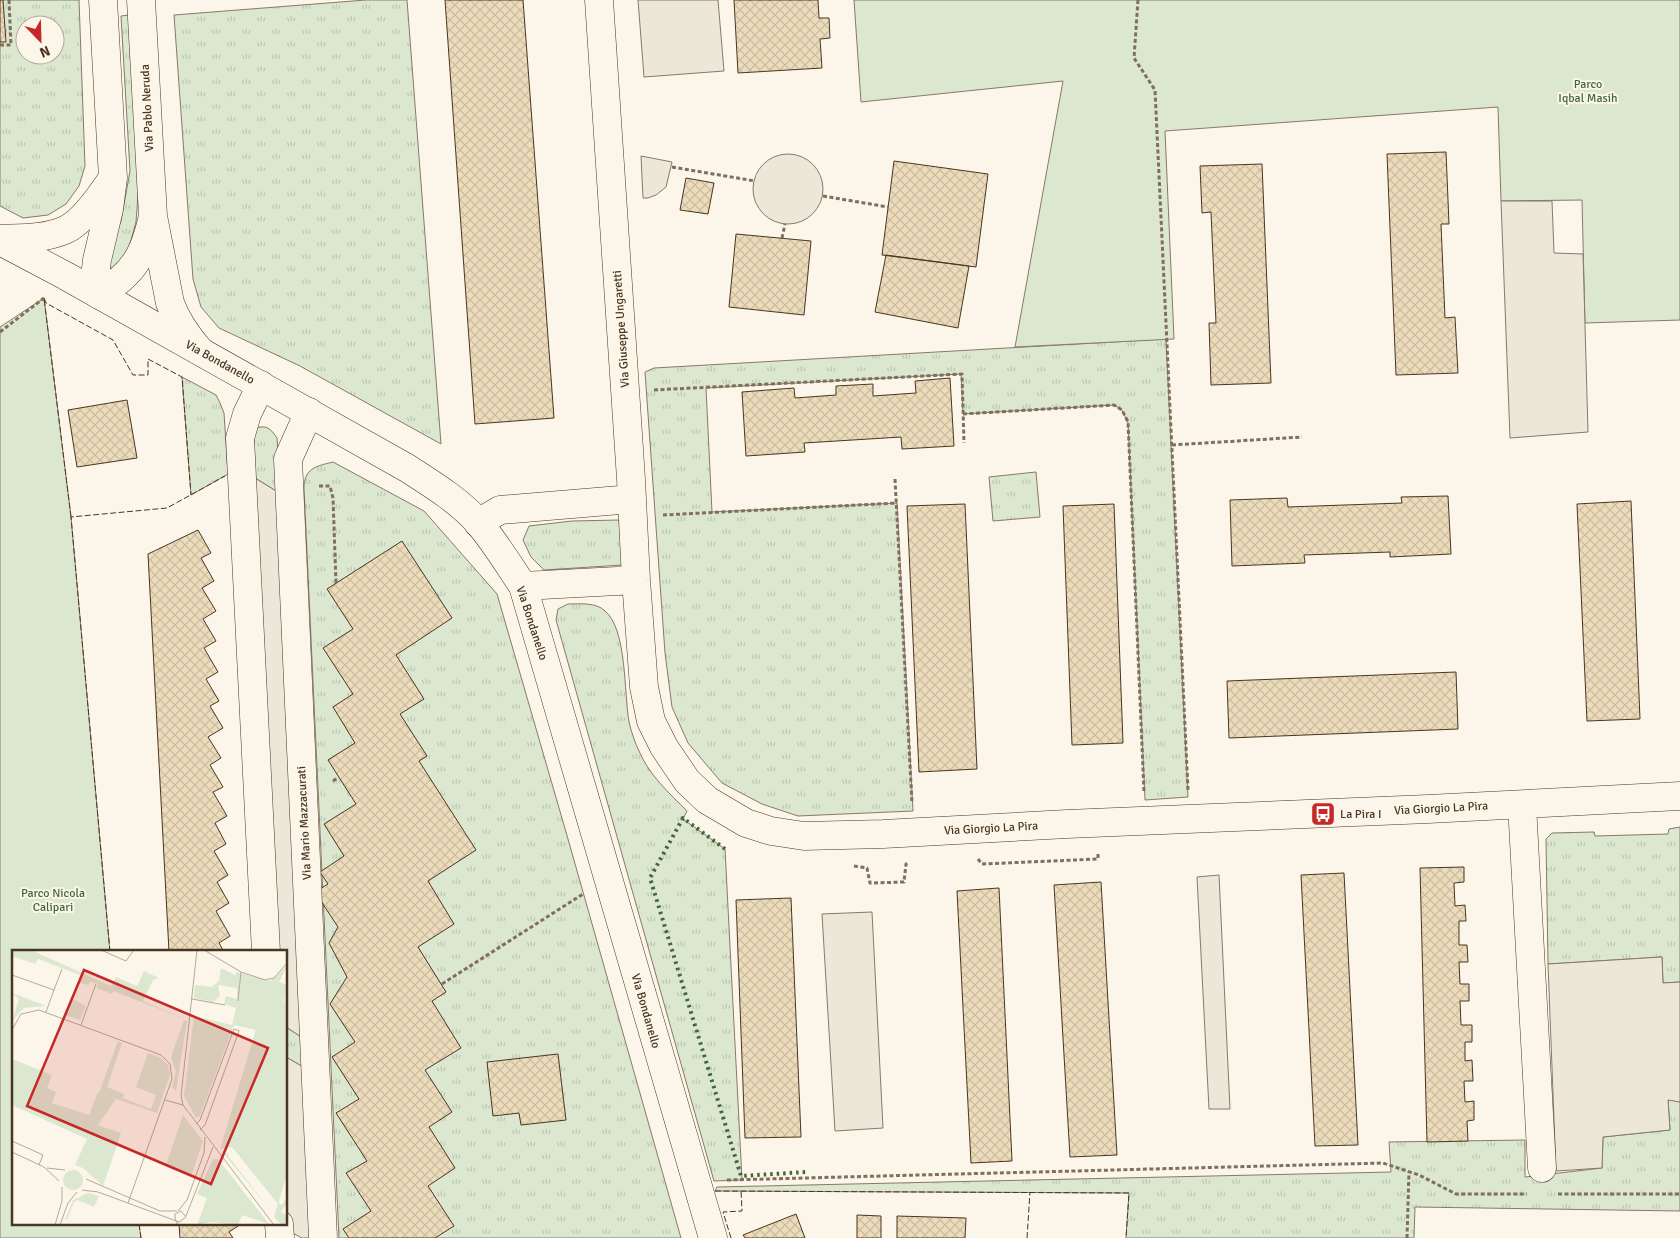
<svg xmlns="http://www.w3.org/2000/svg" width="1680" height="1238" font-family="Signika,sans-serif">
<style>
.grass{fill:url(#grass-tufts);stroke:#887966;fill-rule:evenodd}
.park{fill:#dce7d0;stroke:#887966}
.parking{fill:#ede7d9;stroke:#887966}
.building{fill:url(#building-cross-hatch);stroke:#4a3520}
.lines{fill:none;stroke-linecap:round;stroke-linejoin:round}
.minor-casing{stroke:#4a3520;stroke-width:29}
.tertiary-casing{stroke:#4a3520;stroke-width:29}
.path{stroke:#7f6f5c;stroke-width:3;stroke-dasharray:4 2.5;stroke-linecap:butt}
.minor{stroke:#fbf6e9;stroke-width:28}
.tertiary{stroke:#fbf6e9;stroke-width:28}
.hedge{stroke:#436837;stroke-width:4;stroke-dasharray:2.5 4;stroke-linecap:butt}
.fence{stroke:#4a3520;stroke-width:1;stroke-dasharray:6 2.5;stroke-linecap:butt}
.labels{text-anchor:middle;stroke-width:4;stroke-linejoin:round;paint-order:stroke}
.park-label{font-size:12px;fill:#436837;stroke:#fbf6e9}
.street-label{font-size:12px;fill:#4a3520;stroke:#fbf6e9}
.poi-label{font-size:12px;fill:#4a3520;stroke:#fbf6e9;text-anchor:start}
.inset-road{fill:none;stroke:#b4a999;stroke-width:1}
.view{fill:#c62828;fill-opacity:0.15;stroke:#c62828;stroke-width:2.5}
.inset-edge{fill:none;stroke:#4a3520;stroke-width:2.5}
</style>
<defs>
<pattern id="grass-tufts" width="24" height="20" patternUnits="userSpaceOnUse" patternTransform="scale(1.25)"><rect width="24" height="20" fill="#dce7d0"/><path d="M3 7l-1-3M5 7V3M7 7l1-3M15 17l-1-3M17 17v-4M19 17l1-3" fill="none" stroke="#bec7b2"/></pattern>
<pattern id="building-cross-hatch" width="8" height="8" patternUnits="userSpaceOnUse" patternTransform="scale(1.25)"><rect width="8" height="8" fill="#ecdcbc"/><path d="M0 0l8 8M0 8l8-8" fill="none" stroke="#ccbda1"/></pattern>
</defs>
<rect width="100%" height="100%" fill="#fbf6e9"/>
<path class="grass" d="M0,0h79l6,166 -6,20 -13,18 -18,11 -25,3 -23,-12zM25,25h30v30h-30z
M366,0h41l34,444 -141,-78 -81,-38 -18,-21 -8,-28 -19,-264z
M129,15l11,154 -4,53 -13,47 -11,3 -8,-5 17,-46 9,-50 -9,-155z
M1166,339l22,458 -43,3 -17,-377 -6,-13 -8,-5 -151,9 -2,-40 -255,14 6,124 185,-9 16,308 -115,5 -36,-12 -40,-21 -34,-40 -16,-36 -7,-54 -20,-281 9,-4z
M182,377l34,18 4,8 4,10 4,61 -37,21z
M260,427c9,-1 12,4 17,11l4,56 -26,-16 -1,-49z
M333,462l91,49 73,83 71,245 113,399h-342l-35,-750c0,-20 13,-22 29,-26z
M1036,472l4,45 -47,4 -4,-44z
M619,520l4,45 -79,5 -13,-13 -8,-17 6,-14 43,-5z
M568,604c12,0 28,-2 37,7 22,18 19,83 24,111 2,9 6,21 10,29 10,24 30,42 48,60l-4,8 42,30 17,331 -28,1 -158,-561 2,-11z
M1680,827v155l-17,1 -1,-26 -114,7 -2,-125 6,-6 42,-1 1,4 73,-2 1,-5z
M286,1027l17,11 2,30 -19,-11z
M1668,1099l12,3v109l-265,-4 -1,31h-288l3,-45 -414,-2 2,-4 674,-15 -2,-30 136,-2v37l77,-9 1,-31 67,-7z"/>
<path class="park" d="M854,0h826v320l-95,3 -3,-123 -81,1 -3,-94 -333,24 9,208 -159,8 48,-266 -202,21z
M44,298l27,219 39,435h-96v272h125l2,14h-141v-911z"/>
<path class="parking" d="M638,0h80l6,71 -80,6z
M753 189a35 35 0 1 1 70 0a35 35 0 1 1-70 0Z
M641,156l31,6 -6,25 -10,8 -8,3h-5z
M1501,201h51l2,52 29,1 5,178 -78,6z
M255,478l26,16 22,544 -17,-11v-75h-11z
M1219,875l11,234h-21l-12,-232z
M872,912l11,216 -48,3 -13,-217z
M1662,957l1,26 17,-1v120l-12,-2 2,30 -67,7 -1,31 -46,3 -8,-207z
M286,1057l19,11 9,170h-12l-15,-8z"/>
<path class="building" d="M0,0h3l3,42h-6z
M445,0h78l31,418 -79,6z
M734,0h84l1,18h10l1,20 -10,1 2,29 -84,5z
M1446,152l3,72h-8l4,94 10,-1 3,56 -62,2 -9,-221z
M894,161l94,13 -12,93 -94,-12z
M1262,164l9,219 -60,2 -2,-62h7l-5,-111 -9,1 -2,-47z
M686,178l28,5 -6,31 -28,-4z
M736,234l75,7 -7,74 -75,-8z
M886,255l83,11 -11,62 -83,-16z
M950,378l4,68 -52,3 -1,-12 -97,6 1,9 -59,4 -4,-64 52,-4 1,10 41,-3v-9l37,-2v12l43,-3 -1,-12z
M127,400l10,58 -60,9 -9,-57z
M1448,496l3,58 -61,3v-5l-86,3 1,8 -73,3 -2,-66 57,-2 1,9 114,-4 -1,-6z
M1631,501l9,218 -53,2 -10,-217z
M965,504l12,265 -58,3 -12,-266z
M1114,504l9,239 -51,2 -9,-239z
M198,530l13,23 -10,5 13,23 -12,7 14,23 -13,8 13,22 -12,7 14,24 -12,7 13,22 -9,5 13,22 -15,9 13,21 -11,7 13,22 -10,5 14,24 -12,7 11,21 -12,7 14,24 -11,7 12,21 -13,8 14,25 -11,7 5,9h-55l-21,-398z
M402,541l50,77 -56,37 28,44 -24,15 27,42 -8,5 57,89 -48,31 26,43 -36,23 28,45 -14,9 29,47 -36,22 27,42 -23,15 26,41 -27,18 26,40 -19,12h-86l-6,-9 28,-18 -25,-38 21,-12 -31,-48 23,-14 -27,-42 23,-15 -25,-38 17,-27 -18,-34 9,-16 -23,-35 13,-8 -8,-12 24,-16 -20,-32 32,-20 -28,-44 27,-17 -22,-36 20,-13 -30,-46 30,-19 -26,-40z
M1456,672l2,57 -229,9 -2,-57z
M1464,867v15l-10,1 1,23 10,-1 1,16h-7v24h8l1,17h-9l1,22h9v17h-9l1,24h11v17h-7v19l7,-1 1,21h-9l1,21 9,-1v19l-7,1 1,20 -41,1 -7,-274z
M1344,873l14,272 -43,1 -14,-271z
M1101,882l16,273 -47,2 -16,-272z
M999,888l13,273 -41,2 -14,-272z
M791,898l10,239 -56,1 -9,-238z
M558,1054l8,66 -45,5 -2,-12 -26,3 -6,-54z
M796,1214l9,24h-60l-2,-3z
M857,1215l24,1v22h-24z
M897,1216l69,2 -1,20h-68z
M179,1224h62l-12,8 4,6h-53z"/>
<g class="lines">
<defs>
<path id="minor" d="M103,0l10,178 -4,31 -12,51 -1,9 3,26c35,-22 45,-39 54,-79
M141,0l12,216 17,87c7,19 17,33 30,48
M599,0l32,479 5,101 8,107 7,34 13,26 23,34 20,19 39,23 25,8 33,5 79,-2 184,-10 361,-15 252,-13
M0,239c22,-1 44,0 65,-9 17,-7 37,-36 47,-51
M261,385l-14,29 -7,24 26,514
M309,412l-21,47 35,779
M478,523l22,-13 132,-11
M523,586l113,-6
M1522,805l20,363
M279,1224l1,14"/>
<path id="tertiary" d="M0,241l66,35 341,192c25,16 51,32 71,54 17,20 30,42 45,64l190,652"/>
</defs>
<use href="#minor" class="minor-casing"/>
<use href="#tertiary" class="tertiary-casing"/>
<path class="path" d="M1138,0l-4,58 21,32 33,700
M0,45h11l-2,-45
M672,167l83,14
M823,196l65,11
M782,238l3,-14
M0,332l44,-34
M654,390l308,-16 2,69
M963,414l151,-9 8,5 6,12 16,370
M1172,445l130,-8
M895,479l17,324
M319,486h11l3,12 3,85
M663,515l234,-12
M333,781l6,-4
M978,859l4,5 116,-5v-6
M854,866l13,2 3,15 34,-1 2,-18 2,-1
M442,984l141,-90
M727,1180l656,-17 36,12 37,19h71
M1558,1194h122
M1407,1238l2,-67"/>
<use href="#minor" class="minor"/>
<use href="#tertiary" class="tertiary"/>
<path class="hedge" d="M725,849l-42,-31 -33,60 91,298 65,-4"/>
<path class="fence" d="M71,517l-27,-219 2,5 67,37 20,35h15v-16l34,18 9,118
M110,952l-39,-435 96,-9 58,-32
M715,1191l414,2 -3,45
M139,1224l2,14
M731,1238l-8,-26 19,-1 -1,-21
M1027,1238l3,-46"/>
</g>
<defs>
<symbol id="bus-square" viewBox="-11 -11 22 22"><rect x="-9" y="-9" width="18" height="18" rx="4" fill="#c62828" stroke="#fbf6e9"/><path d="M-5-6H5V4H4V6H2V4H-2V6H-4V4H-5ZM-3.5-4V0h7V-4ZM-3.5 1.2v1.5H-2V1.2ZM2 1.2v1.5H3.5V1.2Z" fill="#fff"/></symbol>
</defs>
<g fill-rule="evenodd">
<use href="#bus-square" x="1309" y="800" width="28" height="28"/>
</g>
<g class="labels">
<g class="park-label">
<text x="1588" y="88">Parco<tspan x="1588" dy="14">Iqbal Masih</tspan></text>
<text x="53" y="897">Parco Nicola<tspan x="53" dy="14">Calipari</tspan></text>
</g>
<g class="street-label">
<text transform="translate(147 108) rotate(-93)" y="4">Via Pablo Neruda</text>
<text transform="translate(621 329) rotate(-94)" y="4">Via Giuseppe Ungaretti</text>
<text transform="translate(220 362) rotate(29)" y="4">Via Bondanello</text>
<text transform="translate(532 623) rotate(72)" y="4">Via Bondanello</text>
<text transform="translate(1441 808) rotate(-3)" y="4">Via Giorgio La Pira</text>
<text transform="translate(304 823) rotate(-93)" y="4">Via Mario Mazzacurati</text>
<text transform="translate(991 828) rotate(-3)" y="4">Via Giorgio La Pira</text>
<text transform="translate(646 1011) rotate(74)" y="4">Via Bondanello</text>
</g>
<g class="poi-label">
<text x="1340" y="818">La Pira I</text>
</g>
</g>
<g transform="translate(12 950)">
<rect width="275" height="275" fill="#fbf6e9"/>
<path d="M0,0h19l80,36 5,-9 21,9 7,-15 15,7 -6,2 -10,21 45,19 -75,-29 -1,3 -15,-6 1,-4 -8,-2 -2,3 -8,-2 -1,3 1,-11 -42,-16 -3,5 -23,-8zM275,16l-8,16 8,3 -3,19 -19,-5 -9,31 -22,-5 -34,91 -4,2 -12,-22 10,-80 38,9 4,-17 -12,-4 2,-8 11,3v-11l-19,-3 2,11 -7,6 -19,-4 1,-13 17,2 7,-6 2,-13 14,7 2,-3 33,9zM0,43l32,12 2,1 -22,2 -12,13 7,-22zM59,48l15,8 -6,14 -16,-5zM172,70l3,1 -11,70 -4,-4 4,-15 -5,-15zM106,91l4,2 -15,44 17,7 -1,4 28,11 5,-14 -20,-8 12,-34 13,5 7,7 2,10 -13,38 -58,-20zM171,165l20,26 -11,33 -26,-9zM217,203l-1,3 43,55 -47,-57zM201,209h5l51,65 -27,-9 -4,10 -26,-3 -15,3 10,-27 -10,-4zM51 230a10 10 0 1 1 20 0a10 10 0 1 1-20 0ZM76,243l11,3 -5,11 -16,-7 -4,2 -7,18h-2l8,-20zM273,250l2,3 -6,9 6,3v10h-6l-7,-8 4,-14 4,2z" fill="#dce7d0"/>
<path d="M275,47v177l-9,30 -46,-57 -12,2 45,-150 19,5zM0,109l40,16 -5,13 9,4 -4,11 37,12 9,-23 18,7 -18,26 23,8 -18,53 -20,-18 -8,-3 12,-26 -75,-34z" fill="#dce7d0"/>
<path class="inset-road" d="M89,0l25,11 8,-11M185,0l-16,146 2,9 91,120M192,0l37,22 24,8 9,-2 13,-15M0,25l42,15 -8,22M42,40l8,-21M180,49l33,6M226,51l3,-29M69,75l15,-41M0,80l9,-16 18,-4 122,45 9,9 2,15 -44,124M153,150l18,5M184,174l4,-4 34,-91 5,2 -34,94 -5,5M0,191l31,14 -4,10M0,202l32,15 15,14M35,218l18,2M74,229l74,32h17M70,240l16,2 65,24 13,5 3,1 7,-5 -5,-6 -6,3v4l1,3 2,4M166,261l9,-11 17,-47 1,-16M174,266l27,-69M43,275l7,-24v-14M48,275l8,-22 9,-11"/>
<path class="view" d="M72,20l184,78 -57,136 -184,-78z"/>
<rect width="275" height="275" class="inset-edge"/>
</g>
<g transform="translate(40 40) rotate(157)"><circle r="24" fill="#fbf6e9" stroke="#b4a999"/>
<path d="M0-4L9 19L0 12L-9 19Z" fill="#c62828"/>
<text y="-8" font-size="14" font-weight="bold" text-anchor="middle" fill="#4a3520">N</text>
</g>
</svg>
